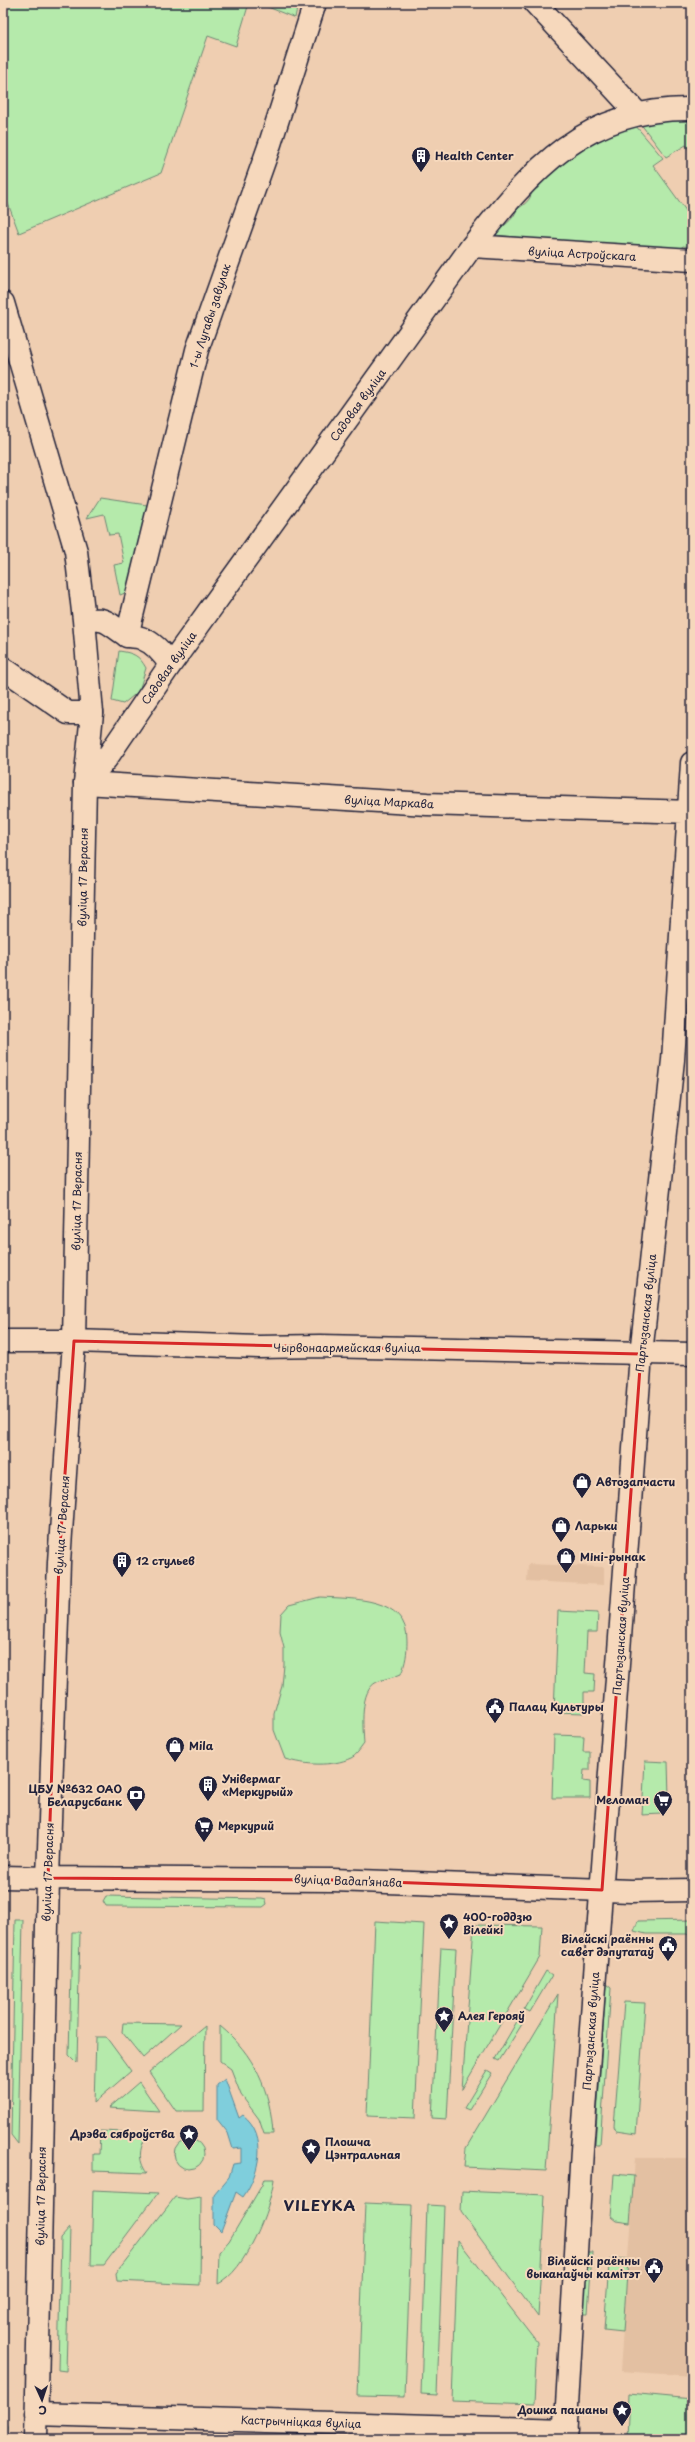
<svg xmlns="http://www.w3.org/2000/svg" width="695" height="2442" font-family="'Playpen Sans',sans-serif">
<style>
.built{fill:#e3c0a2}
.green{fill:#b5eaab;stroke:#6c8673}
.water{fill:#7fcedc;stroke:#5a899c}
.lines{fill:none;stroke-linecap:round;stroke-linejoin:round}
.minor-casing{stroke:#22223b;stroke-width:25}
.tertiary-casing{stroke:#22223b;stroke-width:25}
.secondary-casing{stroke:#22223b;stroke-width:25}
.minor{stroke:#f6d8bc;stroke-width:22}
.tertiary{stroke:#f6d8bc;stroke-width:22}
.secondary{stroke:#f6d8bc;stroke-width:22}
.marked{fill:none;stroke:#d62828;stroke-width:3;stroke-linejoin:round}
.labels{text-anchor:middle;stroke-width:4;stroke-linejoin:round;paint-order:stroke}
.poi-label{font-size:11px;font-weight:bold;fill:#22223b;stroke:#f6d8bc;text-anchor:start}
.street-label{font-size:11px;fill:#22223b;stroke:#f6d8bc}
.district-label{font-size:15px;font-weight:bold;letter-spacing:1px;fill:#22223b;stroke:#f6d8bc}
</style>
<rect width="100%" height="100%" fill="#efceb1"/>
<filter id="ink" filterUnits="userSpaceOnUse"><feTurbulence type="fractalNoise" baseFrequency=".025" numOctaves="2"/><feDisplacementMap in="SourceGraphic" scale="8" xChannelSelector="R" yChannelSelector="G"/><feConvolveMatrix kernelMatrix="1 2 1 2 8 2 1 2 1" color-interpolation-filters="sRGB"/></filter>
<g filter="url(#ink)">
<path class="built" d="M528,1564l76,3v18l-77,-4z
M635,2158h57v218l-72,-5z"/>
<path class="green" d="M3,3h246l-13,43 -28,-10 -47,137 -142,60 -16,-43z
M258,3h40l-3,15z
M692,116v38l-6,-9 -20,12 -26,-34z
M635,125l28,33 -10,7 39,54v28l-9,-1 -9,7 -179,-18c7,-10 18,-13 22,-26 7,-4 14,-9 15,-18l6,-3 9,-13 44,-33 6,-1z
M100,498l47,7 -14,85 -13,5 -6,-30 10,-2 -6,-29 -9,1 -5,-21 -17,4z
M119,651c14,2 20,4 27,17l-7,23 -16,13 -11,-3z
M320,1597c32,2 88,-1 87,44 0,12 -1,21 -6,33 -8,4 -16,4 -24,8 -18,8 -14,46 -13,62 -4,5 -8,12 -13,14 -19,9 -47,7 -66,1l-11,-29v-17l8,-27 2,-21v-17l-4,-16 1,-18 8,-9z
M558,1611l40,2 -1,19h-10l-2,41 10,1 -1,18h-10v21l-30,-1z
M554,1735l30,1 -1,16h7v18h-6l-1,11 7,1v16h-38z
M645,1761l23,1 1,35h-9l1,17 -19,1z
M106,1896l156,3 4,1 1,4 -4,3 -157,-1 -3,-5z
M15,1920h8l-5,224 -7,-9z
M692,1920v18h-3v-4h-43l-12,-3 4,-10z
M375,1921l49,3 -9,194 -48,-2z
M474,1925l68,1 -2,31 -78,132z
M72,1932h8l-3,131 -8,-8z
M441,1947l15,1 -9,171 -15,-1z
M546,1971l6,4 -22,37 -6,-3z
M606,1984l5,4 -11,157h-5z
M558,1994l-12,177 -82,-4 2,-19z
M624,2002l21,1 -9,131 -20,-3 -2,-5z
M519,2018l5,3 -25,40 -4,-2z
M123,2023l58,1 -38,34 -21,-26z
M205,2026l-1,85h-28l-27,-39z
M220,2026c34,28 51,65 53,108h-9l-5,-15 -18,-24 -10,-26 -11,-8z
M96,2037h10l25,34 -37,32z
M487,2070l5,3 -23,37 -5,-2z
M139,2082l20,29 -50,-3z
M100,2131l49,2c-10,13 -12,27 -2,40l-54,-2v-17h6z
M174 2154a15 15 0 1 1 30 0a15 15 0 1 1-30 0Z
M614,2174l20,2 -4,47 -14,-2 -5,-4z
M264,2179h10c-3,29 -29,93 -56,105l1,-32 10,-11 33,-56z
M93,2190l65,3 -54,72h-13z
M462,2191l83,4 -7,122 -77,-105z
M175,2197l12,2 14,-2 -1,88 -83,-4 -1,-8z
M365,2203l47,2 -7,192 -47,-1z
M427,2205l17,1 -7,189 -16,-1z
M70,2228l-4,143 -8,-1 3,-132z
M458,2240l79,102 -3,62 -82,-3z
M587,2252h5l-4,62h-6z
M615,2258l13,1 -5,73 -19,-2 5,-66 1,-4z
M629,2393l63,6v40h-65z
M3,2419l5,8 -1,12h-4z"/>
<path class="water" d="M225,2079l14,39 4,-3c26,20 16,60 0,82l-7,-5 -15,40 -7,-7v-30l15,-18 4,-13 8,-1v-15l-8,1 -5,-16 -11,-14v-34z"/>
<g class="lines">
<defs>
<path id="minor" d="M535,3l103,111
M127,636l70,-286 72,-203 45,-141 -2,-3
M3,668l65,45h24
M85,783l342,21 265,8
M3,1341h71
M3,1877l45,1
M36,2414l530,16
M565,2439l17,-289 59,-796 32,-294 19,-297"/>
<path id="tertiary" d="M48,1878l285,2 298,11 61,-1
M36,2439l12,-561 11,-316 15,-221"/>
<path id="secondary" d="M472,246l220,14
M3,303l73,248 8,69 8,93 -7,70 -11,558 185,6 61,-1 372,8
M84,620c26,-2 22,3 42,15 4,2 10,1 15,3 13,5 22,15 29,27
M85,783l21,-24 64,-94 302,-419c60,-77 114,-139 220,-137"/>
</defs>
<use href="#minor" class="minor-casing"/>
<use href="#tertiary" class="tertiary-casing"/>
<use href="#secondary" class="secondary-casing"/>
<use href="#minor" class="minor"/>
<use href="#tertiary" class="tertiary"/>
<use href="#secondary" class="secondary"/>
</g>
</g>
<path class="marked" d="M74,1341l567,13 -39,536 -269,-10 -285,-2 11,-316z"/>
<defs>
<symbol id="building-pin" viewBox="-11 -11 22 30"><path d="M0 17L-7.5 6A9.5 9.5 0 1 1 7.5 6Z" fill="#22223b" stroke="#f6d8bc"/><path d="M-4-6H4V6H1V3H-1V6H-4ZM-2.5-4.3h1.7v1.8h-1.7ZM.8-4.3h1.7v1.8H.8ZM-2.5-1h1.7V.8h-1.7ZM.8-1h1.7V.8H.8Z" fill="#fff"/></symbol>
<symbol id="shop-pin" viewBox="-11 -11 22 30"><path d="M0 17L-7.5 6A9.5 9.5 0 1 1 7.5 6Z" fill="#22223b" stroke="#f6d8bc"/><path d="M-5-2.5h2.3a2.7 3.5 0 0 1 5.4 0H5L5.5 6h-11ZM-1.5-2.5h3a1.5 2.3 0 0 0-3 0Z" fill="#fff"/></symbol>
<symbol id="civic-pin" viewBox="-11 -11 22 30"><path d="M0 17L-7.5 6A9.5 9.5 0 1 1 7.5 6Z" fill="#22223b" stroke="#f6d8bc"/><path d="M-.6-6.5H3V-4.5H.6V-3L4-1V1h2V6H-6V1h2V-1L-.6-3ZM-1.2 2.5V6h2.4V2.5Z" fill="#fff"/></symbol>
<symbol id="bank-pin" viewBox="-11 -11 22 30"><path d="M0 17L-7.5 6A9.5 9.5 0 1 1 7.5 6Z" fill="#22223b" stroke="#f6d8bc"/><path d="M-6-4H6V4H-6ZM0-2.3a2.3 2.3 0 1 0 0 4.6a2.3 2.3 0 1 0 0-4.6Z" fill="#fff"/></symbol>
<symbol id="supermarket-pin" viewBox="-11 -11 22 30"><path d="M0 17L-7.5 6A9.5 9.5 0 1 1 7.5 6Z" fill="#22223b" stroke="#f6d8bc"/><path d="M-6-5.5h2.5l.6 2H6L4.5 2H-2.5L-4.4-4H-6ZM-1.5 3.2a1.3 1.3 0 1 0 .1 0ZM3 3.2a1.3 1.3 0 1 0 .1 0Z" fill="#fff"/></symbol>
<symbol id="sight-pin" viewBox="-11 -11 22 30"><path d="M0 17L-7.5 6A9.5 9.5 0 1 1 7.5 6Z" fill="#22223b" stroke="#f6d8bc"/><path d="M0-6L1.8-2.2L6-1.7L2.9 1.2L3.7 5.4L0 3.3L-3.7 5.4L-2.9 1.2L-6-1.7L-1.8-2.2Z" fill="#fff"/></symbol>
</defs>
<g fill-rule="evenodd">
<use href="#building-pin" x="410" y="145" width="22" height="30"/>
<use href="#shop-pin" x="571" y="1471" width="22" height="30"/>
<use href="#shop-pin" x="550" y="1515" width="22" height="30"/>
<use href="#shop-pin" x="555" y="1546" width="22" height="30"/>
<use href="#building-pin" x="111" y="1550" width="22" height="30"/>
<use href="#civic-pin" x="484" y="1696" width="22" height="30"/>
<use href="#shop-pin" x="164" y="1735" width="22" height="30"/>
<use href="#building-pin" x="197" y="1774" width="22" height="30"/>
<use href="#bank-pin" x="125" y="1784" width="22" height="30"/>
<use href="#supermarket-pin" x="652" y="1789" width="22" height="30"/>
<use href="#supermarket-pin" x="193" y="1815" width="22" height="30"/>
<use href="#sight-pin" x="438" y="1912" width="22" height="30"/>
<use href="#civic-pin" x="657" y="1934" width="22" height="30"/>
<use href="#sight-pin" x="433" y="2005" width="22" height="30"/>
<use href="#sight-pin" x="178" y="2123" width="22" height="30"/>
<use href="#sight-pin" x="300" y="2137" width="22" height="30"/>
<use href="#civic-pin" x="643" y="2256" width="22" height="30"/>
<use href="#sight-pin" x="611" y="2399" width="22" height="30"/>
</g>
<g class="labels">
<g class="poi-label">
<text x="435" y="160">Health Center</text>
<text x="596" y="1486">Автозапчасти</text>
<text x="575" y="1530">Ларьки</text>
<text x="580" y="1561">Міні-рынак</text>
<text x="136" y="1565">12 стульев</text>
<text x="509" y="1711">Палац Культуры</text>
<text x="189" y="1750">Mila</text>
<text x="222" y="1783">Універмаг<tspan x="222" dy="13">«Меркурый»</tspan></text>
<text x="122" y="1793" text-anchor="end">ЦБУ №632 ОАО<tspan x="122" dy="13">Беларусбанк</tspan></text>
<text x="649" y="1804" text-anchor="end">Меломан</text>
<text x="218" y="1830">Меркурий</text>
<text x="463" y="1921">400-годдзю<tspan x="463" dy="13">Вілейкі</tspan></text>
<text x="654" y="1943" text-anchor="end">Вілейскі раённы<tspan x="654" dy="13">савет дэпутатаў</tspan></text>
<text x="458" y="2020">Алея Герояў</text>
<text x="175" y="2138" text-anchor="end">Дрэва сяброўства</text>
<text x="325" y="2146">Плошча<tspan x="325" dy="13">Цэнтральная</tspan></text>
<text x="640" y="2265" text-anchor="end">Вілейскі раённы<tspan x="640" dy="13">выканаўчы камітэт</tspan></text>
<text x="608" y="2414" text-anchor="end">Дошка пашаны</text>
</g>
<g class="street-label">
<text transform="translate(582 254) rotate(3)" y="4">вуліца Астроўскага</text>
<text transform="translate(210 316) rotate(-72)" y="4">1-ы Лугавы завулак</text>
<text transform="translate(358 405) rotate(-54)" y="4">Садовая вуліца</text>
<text transform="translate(169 668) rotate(-55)" y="4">Садовая вуліца</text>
<text transform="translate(389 802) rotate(3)" y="4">вуліца Маркава</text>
<text transform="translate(83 877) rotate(-89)" y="4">вуліца 17 Верасня</text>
<text transform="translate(77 1201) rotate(-89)" y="4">вуліца 17 Верасня</text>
<text transform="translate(646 1313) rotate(-84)" y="4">Партызанская вуліца</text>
<text x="347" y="1352">Чырвонаармейская вуліца</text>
<text transform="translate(62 1525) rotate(-86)" y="4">вуліца 17 Верасня</text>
<text transform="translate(621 1636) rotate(-86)" y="4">Партызанская вуліца</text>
<text transform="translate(48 1872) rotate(-88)" y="4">вуліца 17 Верасня</text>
<text transform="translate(348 1881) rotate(2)" y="4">вуліца Вадапʼянава</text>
<text transform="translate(591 2031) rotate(-86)" y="4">Партызанская вуліца</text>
<text transform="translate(41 2196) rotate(-89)" y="4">вуліца 17 Верасня</text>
<text transform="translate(301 2422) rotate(2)" y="4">Кастрычніцкая вуліца</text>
</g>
<g class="district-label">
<text x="320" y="2211">VILEYKA</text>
</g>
</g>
<rect width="695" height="2442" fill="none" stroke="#f6d8bc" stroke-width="16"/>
<rect x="8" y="8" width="679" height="2426" fill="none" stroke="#22223b" stroke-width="1.5" filter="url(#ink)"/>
<g transform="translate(42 2400) rotate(177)" stroke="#f6d8bc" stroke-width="3" paint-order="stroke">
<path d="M0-3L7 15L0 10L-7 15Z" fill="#22223b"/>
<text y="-6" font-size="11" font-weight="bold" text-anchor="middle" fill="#22223b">С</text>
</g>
</svg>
